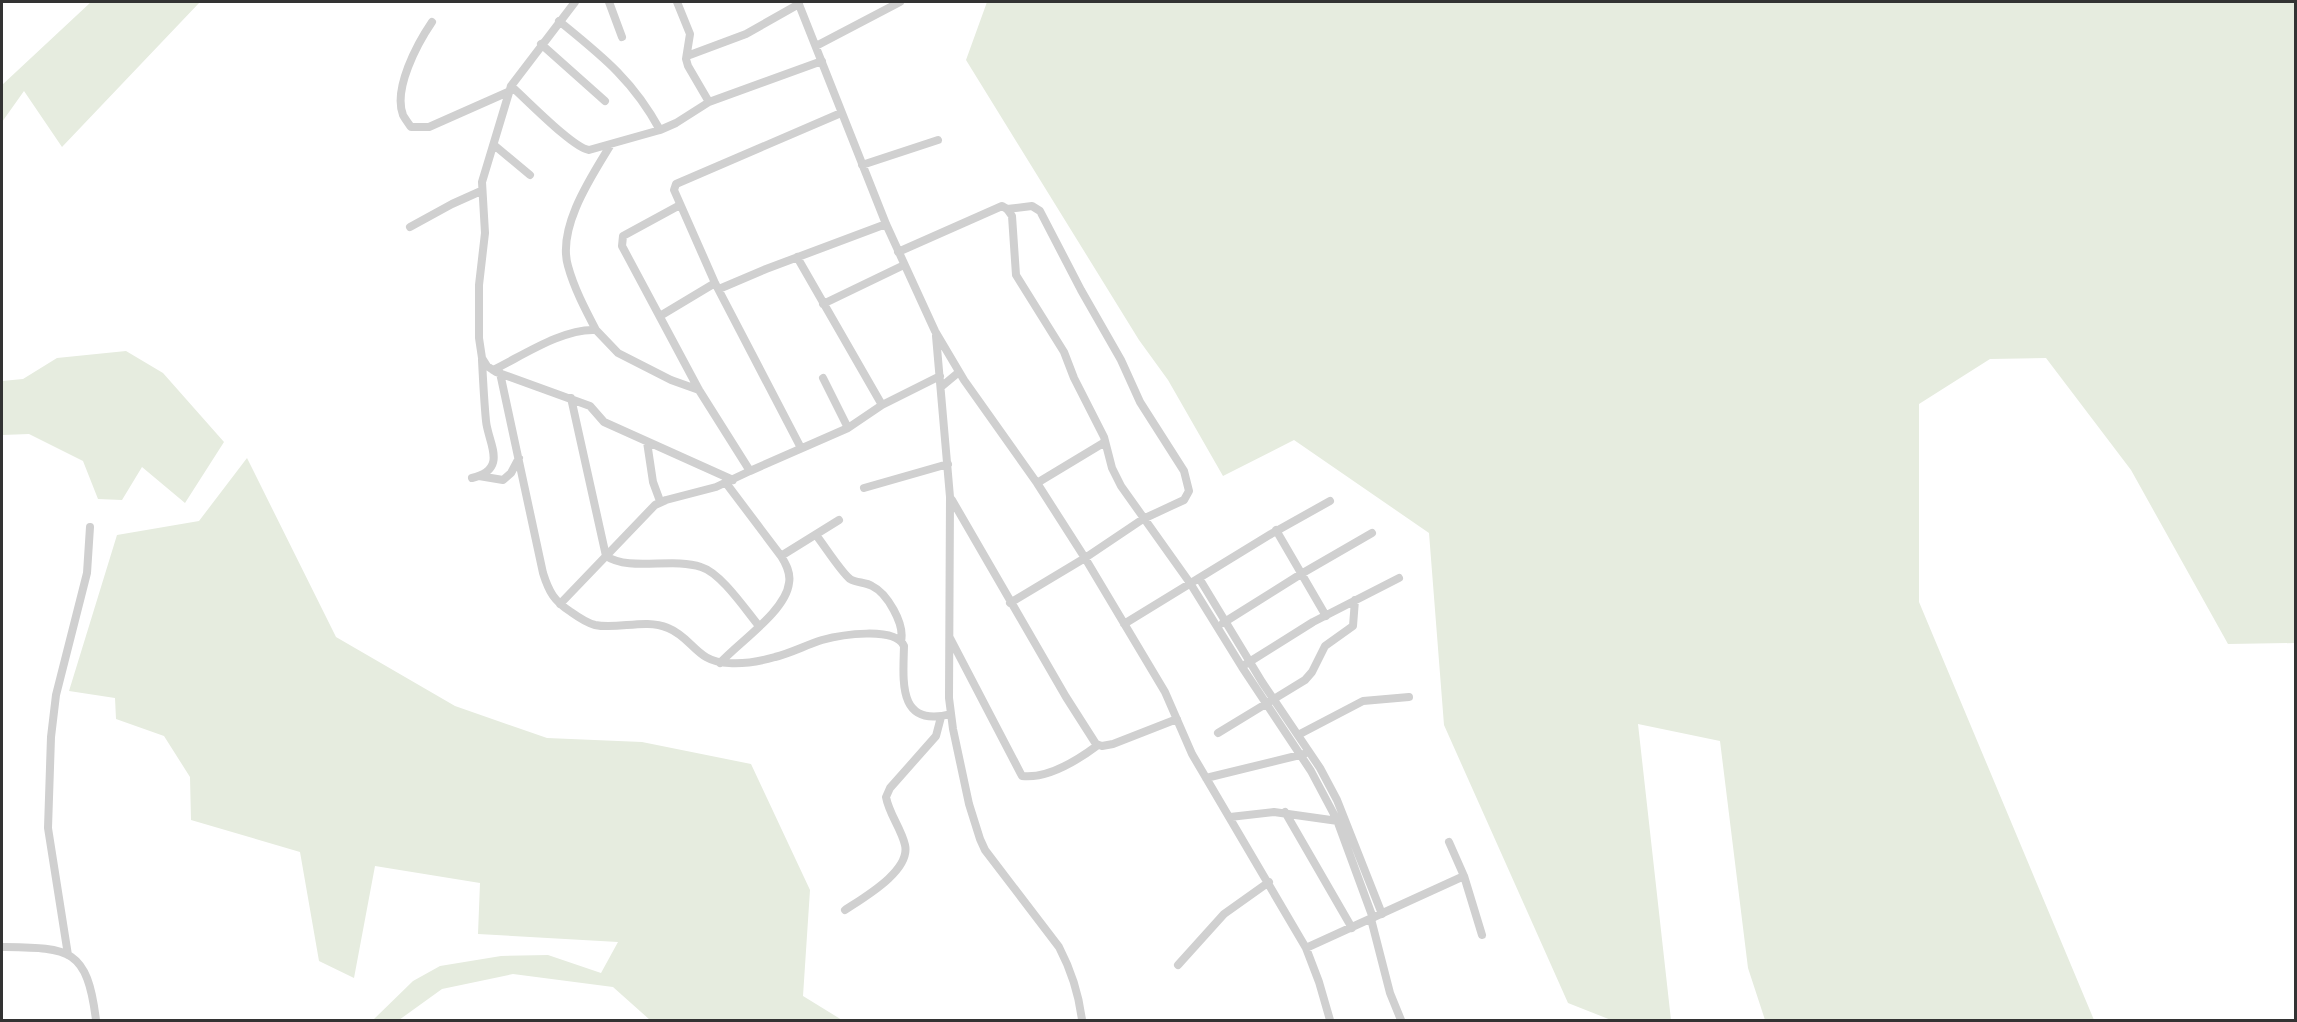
<svg xmlns="http://www.w3.org/2000/svg" width="2297" height="1022" font-family="'DM Sans',sans-serif">
<style>
.green{fill:#e6ecdf}
.lines{fill:none;stroke-linecap:round;stroke-linejoin:round}
.street{stroke:#d0d0d0;stroke-width:8}
</style>
<rect width="100%" height="100%" fill="#fff"/>
<path class="green" d="M91,2h109l-138,145 -38,-56 -22,31v-37z
M987,2h1308v641l-67,1 -97,-174 -85,-112 -56,1 -71,45v198l175,418h-329l-17,-52 -28,-227 -82,-17 33,296h-60l-43,-17 -124,-278 -15,-192 -135,-93 -71,36 -55,-96 -29,-40 -173,-280z
M126,351l37,22 61,69 -39,61 -43,-36 -20,33 -24,-1 -15,-38 -54,-27 -27,1v-54l21,-2 34,-21z
M247,458l89,179 119,69 92,32 95,4 109,22 59,126 -7,106 39,24h-192l-37,-33 -100,-13 -71,15 -43,31h-26l40,-39 27,-15 61,-10 47,-1 53,18 17,-31 -140,-8 2,-51 -105,-17 -21,112 -35,-17 -19,-109 -109,-32 -1,-43 -26,-41 -48,-17 -1,-21 -46,-7 48,-156 82,-14z"/>
<g class="lines">
<path class="street" d="M575,2l-64,84 -29,96 3,51 -6,52v53l3,20 5,8 9,6 94,34 14,16 129,58
M609,2l13,35
M677,2l13,32 -4,25 2,7 21,36
M798,2l88,222 49,107 29,49 73,103 48,75 80,134 27,62 114,194 13,34 11,38
M559,21c43,35 74,59 101,109
M432,22c-15,22 -39,67 -29,93 2,4 6,9 8,12h18l79,-35
M541,44l64,57
M816,46l84,-44
M687,56l59,-22 53,-30
M511,86c16,14 62,62 78,64l71,-20 16,-7 33,-21 113,-41
M494,145l36,30
M862,165l76,-25
M680,205l-57,31 -1,10 77,144 51,81 98,-43 34,-23 58,-29
M1007,209l25,-3 8,5 41,79 40,70 19,42 44,69 5,20 -5,9 -41,19 -58,39 -75,45
M410,227l42,-23 29,-13
M898,252l104,-46 5,3 5,7 4,59 48,77 10,26 30,59 8,31 9,18 69,97 52,84 69,104 26,49 36,98
M797,257l85,148
M719,289l47,-20 120,-45
M823,304l81,-39
M660,316l55,-33
M596,330c-11,-21 -22,-42 -28,-64 -11,-38 23,-89 42,-120
M936,336l14,161 -1,201 4,31 16,75 11,35 5,11 74,97c12,23 20,48 23,73
M493,370c29,-14 70,-42 103,-40l22,23 53,27 28,10
M500,373l43,200c6,19 11,28 28,39 7,5 16,11 24,13 23,5 50,-7 73,3 25,10 29,35 61,35 15,1 32,-2 46,-6 16,-4 31,-12 47,-17 18,-5 73,-14 82,6 -1,37 -6,82 47,68
M823,378l25,50
M941,387l18,-15
M571,398l35,158c24,16 66,1 95,11 20,6 44,42 58,59
M647,442l6,40 7,19
M801,448l-86,-165 -41,-93 2,-6 165,-71
M479,476l24,4 8,-7 8,-15
M472,478c37,-9 16,-35 14,-57 -2,-21 -3,-41 -4,-61
M1037,483l68,-41
M864,488l84,-24
M952,500l114,197 30,47 6,2 11,-2 64,-25
M1276,530l50,86
M816,535c8,10 25,37 34,44 6,4 16,3 22,7 15,7 33,38 29,55
M781,556l58,-36
M1199,578l63,104 58,86 17,32 45,114
M560,604l95,-99 11,-5 50,-13 34,-16
M1223,623l78,-49 71,-41
M1124,624l147,-90 59,-33
M950,638l72,138c26,3 56,-16 76,-31
M720,663c19,-21 66,-52 69,-80 2,-10 -3,-19 -8,-27l-55,-73
M1246,664l67,-42 86,-44
M1218,733l87,-53 7,-8 13,-26 28,-20 2,-26
M1298,735l65,-34 46,-4
M1206,778l98,-24
M1285,812l67,116
M1230,817l44,-5 64,9
M1449,842l15,34 18,59
M845,910c18,-12 66,-39 60,-65 -4,-17 -16,-31 -19,-48l4,-9 46,-52 5,-19
M1371,919l19,74 11,27
M2,947c67,1 85,0 94,73
M1306,948l158,-72
M68,955l-20,-127 3,-91 5,-42 31,-122 3,-46
M1178,965l46,-51 45,-32"/>
</g>
<rect width="2297" height="1022" fill="none" stroke="#333333" stroke-width="6"/>
</svg>
